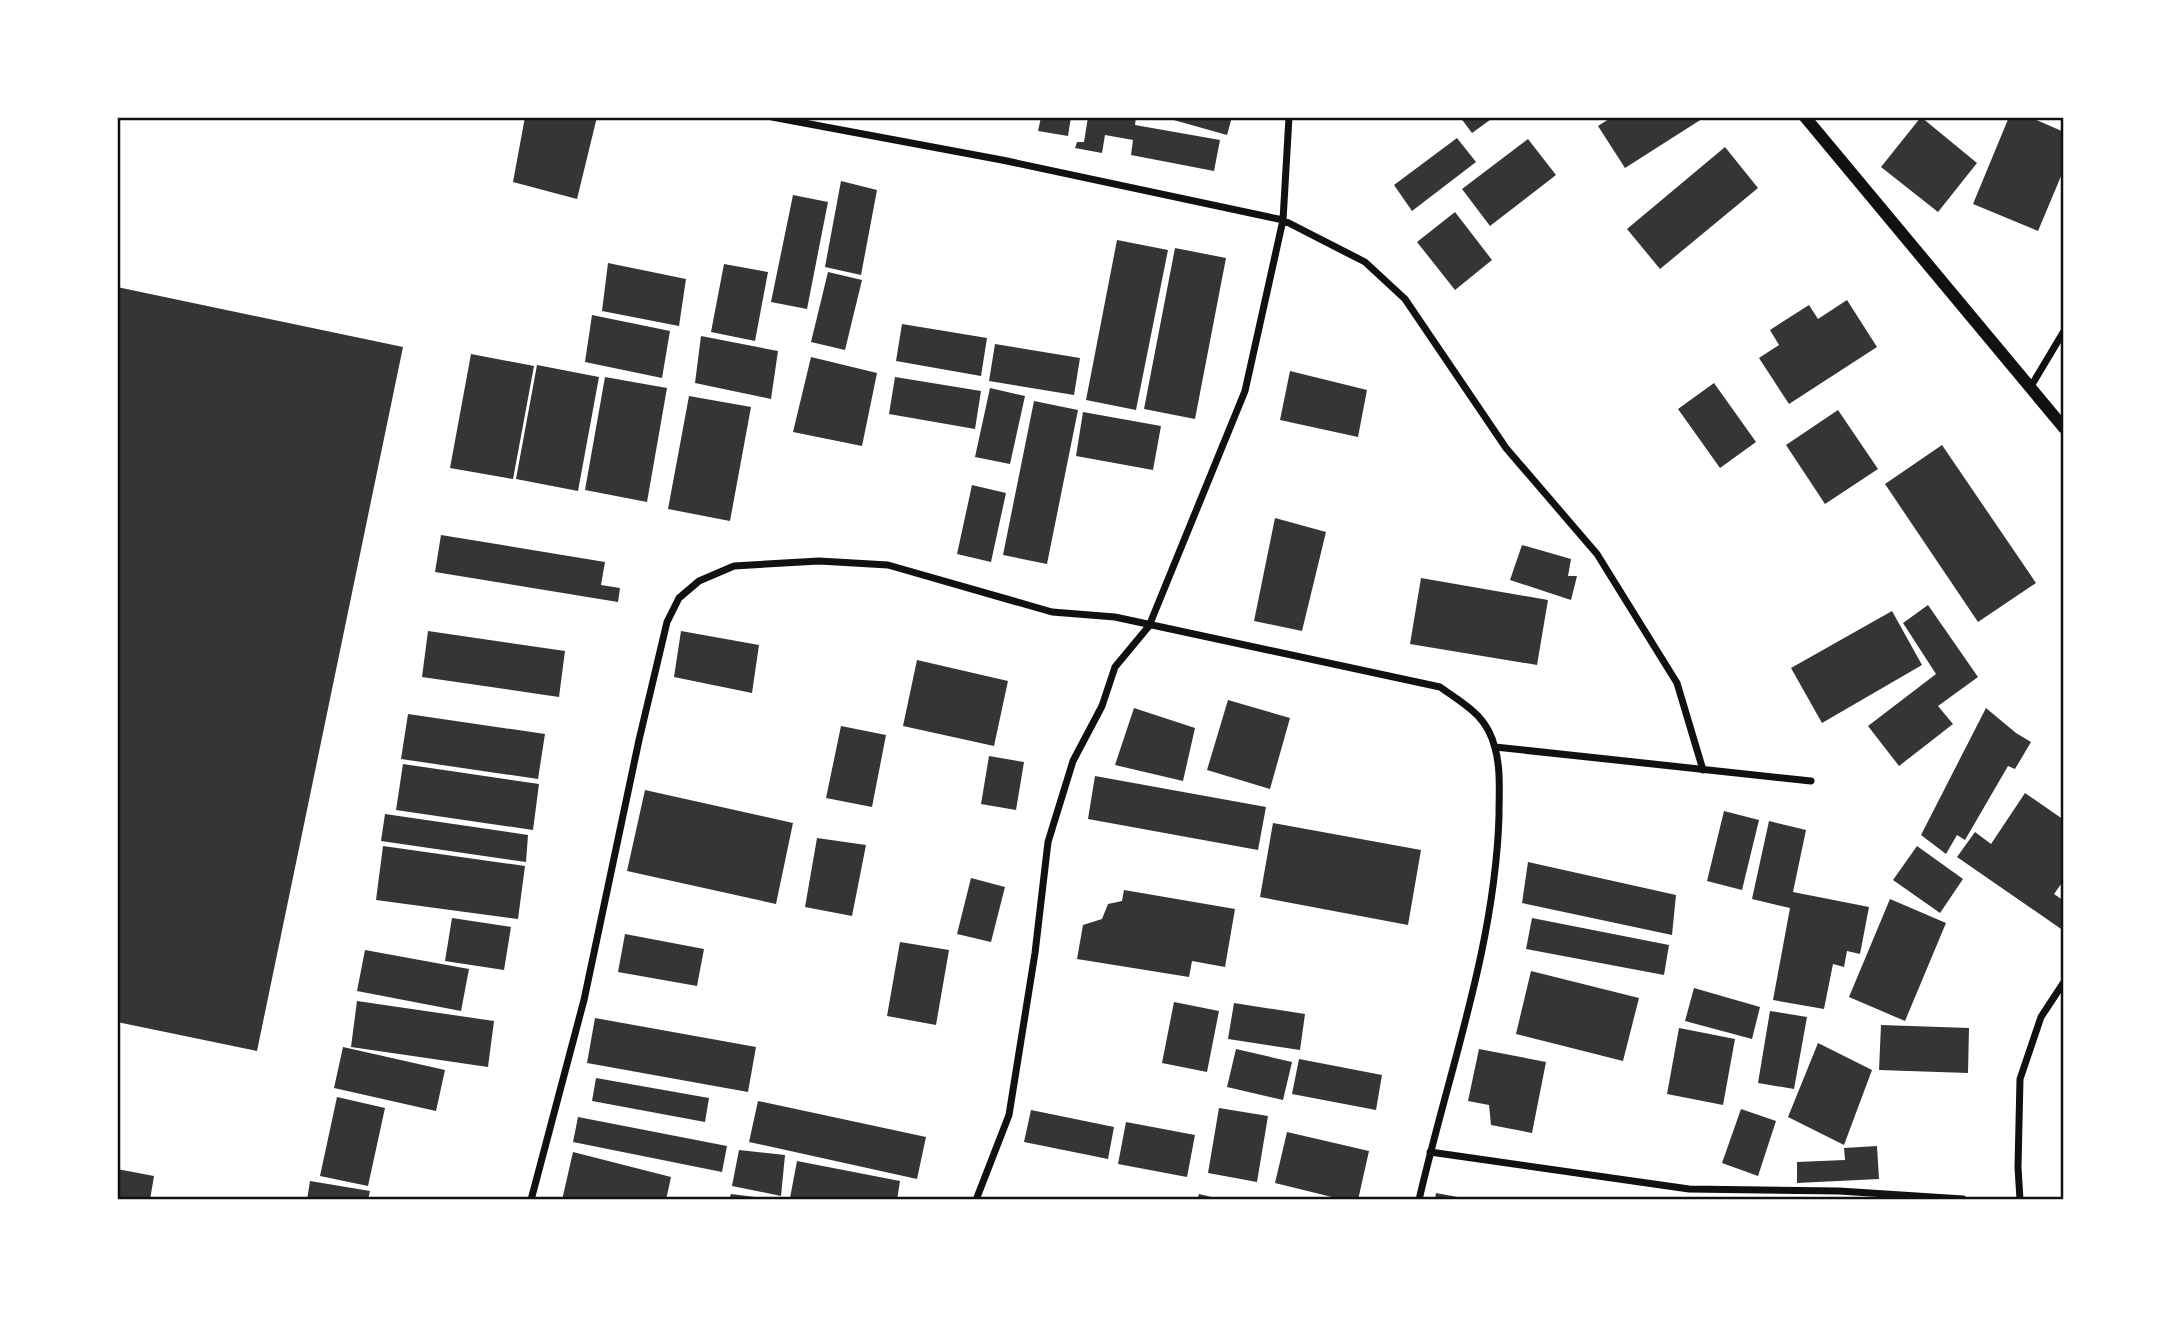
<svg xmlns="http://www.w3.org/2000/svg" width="2181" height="1317" font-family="Cabin,sans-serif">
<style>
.building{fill:#353535}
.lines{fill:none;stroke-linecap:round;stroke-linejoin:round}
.minor{stroke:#111;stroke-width:7}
.tertiary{stroke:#111;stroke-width:12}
.neatline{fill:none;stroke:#111;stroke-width:2.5}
</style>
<rect width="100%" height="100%" fill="#fff"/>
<path class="building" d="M525,117h72l-20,82 -64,-17z
M1041,117h30l-3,19 -30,-5z
M1088,117h48l-1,8 85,15 -6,31 -83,-16 2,-15 -28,-5 -3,18 -27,-5 2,-6h7z
M1163,117h69l-5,18z
M1460,117h34l-22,16z
M1612,117h93l-80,51 -27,-42z
M1921,117l56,46 -39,49 -57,-45z
M2009,117h21l34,15v37l-26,62 -65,-27z
M1457,138l19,24 -64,49 -18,-26z
M1528,139l28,36 -66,51 -28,-37z
M1725,147l33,41 -98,81 -33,-40z
M841,181l36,9 -16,85 -36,-8z
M793,195l35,7 -21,107 -36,-7z
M1455,212l37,48 -37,30 -38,-48z
M1117,240l51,10 -32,160 -50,-10z
M1175,248l51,10 -31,161 -51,-10z
M608,263l78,16 -7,47 -77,-15z
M724,264l44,8 -13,69 -44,-9z
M828,272l34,8 -17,70 -34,-8z
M117,287l286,60 -146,704 -140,-29z
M1847,300l30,47 -88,57 -30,-46 20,-13 -9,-15 39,-25 9,14z
M592,315l78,16 -8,47 -77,-16z
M902,324l85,14 -6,38 -85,-15z
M701,336l77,15 -7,48 -76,-16z
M995,344l85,14 -6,37 -85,-14z
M471,354l63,12 -21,113 -63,-11z
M811,357l66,16 -15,73 -69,-14z
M537,365l62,12 -21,114 -62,-12z
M1290,371l77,19 -9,47 -78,-17z
M605,377l62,11 -20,114 -62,-12z
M895,377l86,14 -6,38 -86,-15z
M1714,383l42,59 -36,26 -42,-59z
M990,388l35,8 -15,68 -35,-7z
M689,396l62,11 -21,114 -62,-12z
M1034,401l44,9 -31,154 -44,-9z
M1838,410l40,59 -53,35 -39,-59z
M1083,412l78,14 -8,44 -77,-14z
M1942,445l94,138 -58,39 -93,-138z
M972,485l34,8 -15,69 -34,-8z
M1275,518l51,14 -24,99 -48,-10z
M441,535l164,27 -4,23 19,3 -2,14 -183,-30z
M1522,545l49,14 -3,17h9l-6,24 -61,-20z
M1421,578l127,22 -11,65 -127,-21z
M1928,605l50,72 -40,29 15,18 -54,42 -31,-40 68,-52 -33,-51z
M1892,611l30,54 -100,58 -31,-55z
M428,631l137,20 -6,46 -137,-20z
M681,631l78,14 -7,48 -78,-16z
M917,660l91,21 -14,65 -91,-20z
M1228,700l62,18 -20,71 -63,-19z
M1134,708l61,20 -12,53 -68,-16z
M1986,708l30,25 15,9 -16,27 -7,-3 -43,74 -8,-5 -11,19 -25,-19z
M408,714l137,20 -7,45 -137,-20z
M841,726l45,9 -14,72 -46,-9z
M989,756l35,6 -8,48 -35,-6z
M403,764l136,20 -6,46 -137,-20z
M1095,776l171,31 -8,43 -170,-31z
M645,790l148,33 -17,81 -149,-33z
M2025,793l39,27v60l-10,14 10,7v30l-107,-74 18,-25 16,12z
M1724,811l35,9 -17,70 -35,-9z
M385,814l143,21 -2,27 -145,-21z
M1769,821l37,9 -13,62 76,15 -9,47 -13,-3 -3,16 -11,-3 -9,45 -51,-9 17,-92 -38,-9z
M1273,823l148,27 -13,75 -148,-28z
M817,838l49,7 -14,71 -47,-9z
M383,846l142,20 -7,53 -142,-19z
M1917,846l46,33 -23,34 -47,-33z
M1528,862l148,33 -4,40 -150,-32z
M971,878l34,9 -14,55 -34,-8z
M1124,890l111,19 -10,58 -33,-6 -3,16 -112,-18 6,-34 19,-6 6,-15 14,-3z
M1890,899l56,24 -41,98 -56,-24z
M452,918l59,9 -7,43 -59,-9z
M1532,918l137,27 -5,30 -138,-26z
M625,934l79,15 -7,37 -79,-14z
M900,942l49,8 -13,75 -49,-9z
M365,950l104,19 -8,42 -104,-20z
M1531,971l108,27 -16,63 -107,-27z
M1694,988l66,19 -8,32 -67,-18z
M357,1001l137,20 -6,46 -137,-20z
M1174,1002l45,9 -12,61 -45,-9z
M1234,1003l71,11 -5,36 -72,-11z
M1770,1011l37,6 -13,72 -36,-6z
M595,1018l161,29 -8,45 -161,-29z
M1881,1025l88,3 -1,45 -89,-3z
M1679,1028l56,11 -12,66 -56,-11z
M1818,1043l54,27 -28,75 -56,-28z
M343,1047l102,23 -9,41 -102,-23z
M1236,1049l56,13 -9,38 -56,-13z
M1479,1049l67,13 -14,71 -41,-8 -2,-20 -21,-4z
M1299,1059l83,16 -6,35 -84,-16z
M596,1078l113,20 -4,24 -113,-21z
M337,1097l48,11 -17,78 -48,-10z
M758,1101l168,36 -9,42 -168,-37z
M1219,1108l49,8 -11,66 -49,-9z
M1741,1109l35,12 -18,55 -36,-13z
M1031,1110l83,17 -6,32 -84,-17z
M578,1117l149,29 -5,26 -149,-30z
M1126,1122l69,13 -8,42 -69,-13z
M1287,1132l82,19 -11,49h-14l-69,-17z
M1877,1146l2,33 -82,4v-21l48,-2 -1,-12z
M739,1150l46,5 -4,41 -49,-10z
M573,1152l98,25 -5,23h-104z
M797,1161l103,20 -3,19h-96l-11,-2z
M117,1169l37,7 -4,24h-33z
M310,1181l60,10 -2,9h-61z
M1436,1193l27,5v2h-28z
M731,1194l32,4v2h-34z
M1199,1194l21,5v1h-23z"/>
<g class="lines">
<path class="minor" d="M772,117l230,43 281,60 82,42 40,37 101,149 91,106 80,129 26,87
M2030,388l34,-57
M1495,747l316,34
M1430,1152l259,37 150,2 124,8
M531,1200l53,-200 55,-260 28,-118 12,-24 20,-17 35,-15 85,-5 69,4 164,47 63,5 325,70c25,18 47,28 55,61 6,21 4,46 4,68 -4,131 -51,257 -80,384
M976,1200l33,-85 26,-162 13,-111 25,-81 29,-55 13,-39 34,-41 96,-235 38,-171 6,-103
M2020,1200l-2,-33 2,-88 21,-62 23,-35"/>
<path class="tertiary" d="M1805,117l259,311"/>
</g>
<rect width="2181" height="1317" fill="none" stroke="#ffffff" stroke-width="238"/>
<rect x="119" y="119" width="1943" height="1079" class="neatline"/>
</svg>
